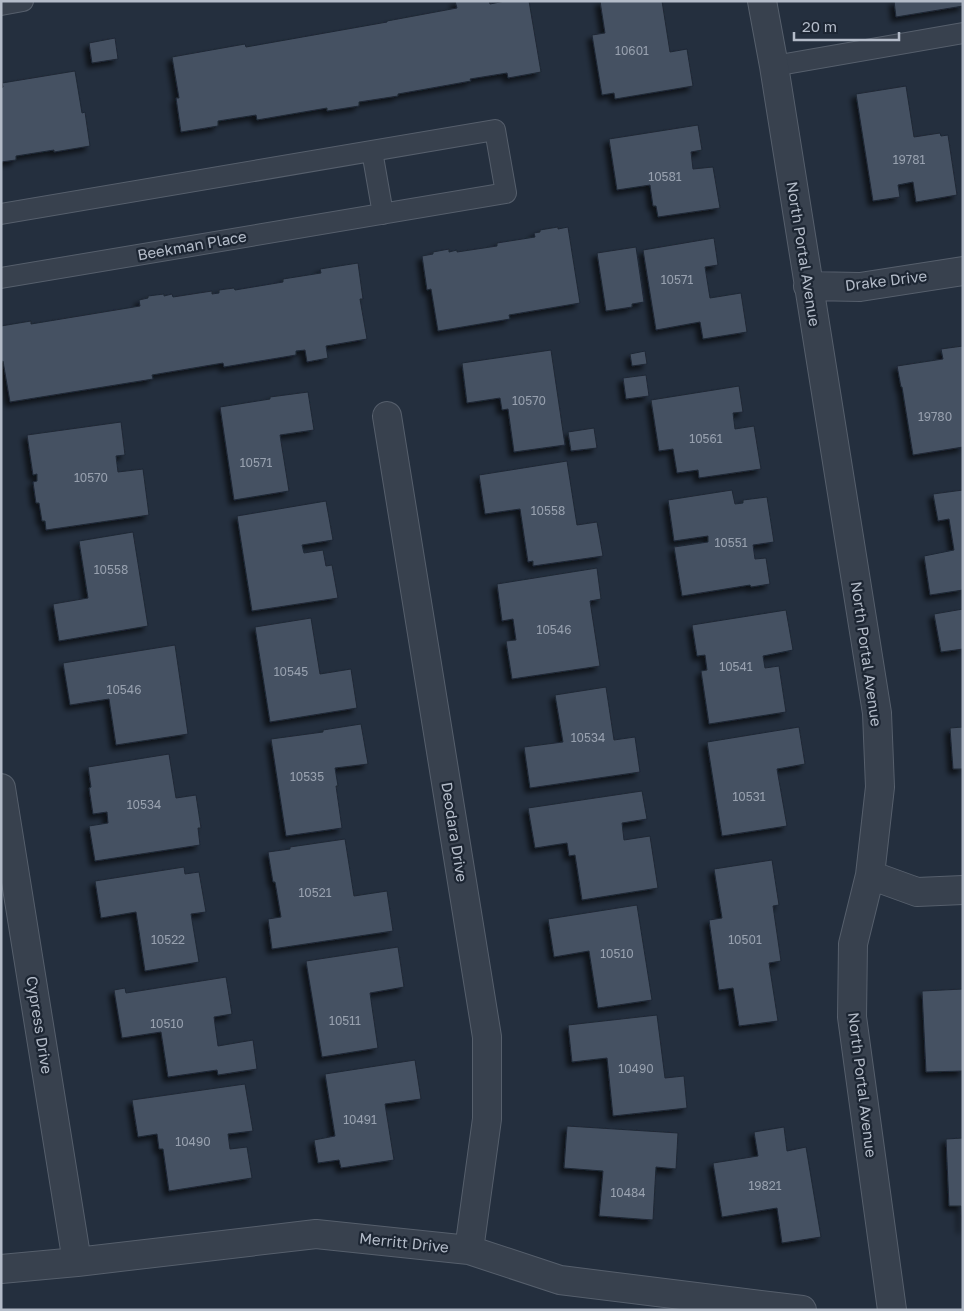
<svg xmlns="http://www.w3.org/2000/svg" width="964" height="1311" font-family="'Golos Text',sans-serif">
<style>
.building{fill:#455162;stroke:#1f2835;filter:url(#shadow)}
.lines{fill:none;stroke-linecap:round;stroke-linejoin:round}
.lane-casing{stroke:#565f6c;stroke-width:22}
.street-casing{stroke:#565f6c;stroke-width:30}
.lane{stroke:#38414e;stroke-width:20}
.street{stroke:#38414e;stroke-width:28}
.labels{text-anchor:middle;stroke-width:4.5;stroke-linejoin:round;paint-order:stroke}
.number-label{font-size:12px;fill:#98a1af}
.street-label{font-size:15px;fill:#b4bcc9;stroke:#1d2633}
</style>
<defs>
<filter id="shadow"><feDropShadow dx="-4.5" dy="4.5" stdDeviation="2.5" flood-color="#0009"/></filter>
</defs>
<rect width="100%" height="100%" fill="#242f3e"/>
<path class="building" d="M455,1h34l1,3 15,-3h24l12,71 -33,6 -1,-5 -37,6 1,2 -73,13v2l-39,6v4l-32,5v-3l-70,12 -1,-5 -38,6v5l-37,6 -5,-34h3l-7,-41 73,-13 1,3 141,-25v-1l70,-13z
M600,1h62l8,51 17,-3 6,37 -78,13 -1,-6 -12,2 -10,-60 13,-2z
M894,1h69v5l-67,11z
M115,38l3,21 -26,4 -3,-20z
M75,71l7,42 3,-1 5,34 -36,6v-2l-38,6v4l-15,2v-74l2,-1 -1,-4z
M906,86l8,51 26,-4 1,3 7,-1 9,60 -41,7 -3,-20 -15,3 2,12 -27,4 -17,-107z
M698,125l4,25 -11,2 2,17 20,-2 7,41 -62,9 -2,-11h-3l-3,-21 -33,5 -8,-51z
M558,227v2l10,-2 12,76 -71,12 1,4 -72,12 -7,-42 -4,1 -5,-34 11,-2v-2l16,-3v3l8,-2v2l40,-6v-3l38,-6 -1,-4 6,-1v-2z
M714,238l4,27 -13,2 5,31 31,-5 6,39 -44,7 -3,-17 -44,8 -13,-80z
M636,247l8,55 -12,2v3l-26,4 -9,-58z
M358,263l5,36h-3l7,40 -41,7 2,12 -21,4 -2,-12 -9,1v4l-72,12 -1,-4 -71,12 1,4 -143,23 -7,-41 -2,1v-36l30,-5v3l109,-18 -1,-6 9,-2v-2l16,-2v2l8,-2 1,3 39,-6v3l7,-1v-3l15,-2 1,2 48,-8v-3l38,-6 -1,-4z
M963,346v101l-50,8 -11,-68h-1l-4,-21 46,-7 -2,-10z
M551,350l14,95 -51,7 -6,-43 -6,1 -2,-12 -33,5 -5,-40z
M645,351l2,13 -15,2 -2,-12z
M646,375l3,21 -23,3 -3,-21z
M739,386l4,26 -10,1 2,16 19,-3 7,43 -62,9 -1,-8 -21,3 -4,-24 -14,2 -8,-51z
M308,392l6,38 -34,5 9,56 -55,9 -14,-93 50,-8v-2z
M121,422l4,33 -9,1 2,16 25,-3 6,46 -103,15 -1,-9h-3l-3,-18h-3l-3,-21 4,-1v-7l-4,1 -6,-40z
M594,428l3,20 -26,3 -3,-19z
M567,461l10,64 20,-3 6,34 -70,10v-5l-5,1 -8,-53 -35,5 -6,-39z
M732,490l3,14 8,-1v-3l24,-3 7,45 -21,3 2,14 11,-1 4,26 -19,3 -1,-2 -68,11 -8,-49 34,-5v-6l-34,5 -6,-41z
M963,490v100l-33,5 -6,-39 30,-6 -5,-31 -11,2 -5,-27z
M326,501l7,39 -31,5 2,8 19,-3 3,16 6,-1 6,33 -86,13 -15,-95z
M133,532l15,94 -89,15 -6,-37 35,-6 -9,-57z
M597,568l4,31 -11,2 10,65 -88,13 -6,-38 10,-1 -3,-21 -11,2 -5,-37z
M963,609v40l-22,3 -7,-38z
M786,610l7,40 -30,6 2,12 14,-2 7,46 -77,12 -8,-53 6,-1 -2,-15 -8,1 -5,-31z
M311,618l9,56 31,-5 6,39 -87,14 -15,-95z
M175,645l13,89 -72,11 -7,-46 -39,6 -7,-42z
M606,687l8,53 21,-3 5,35 -110,16 -6,-41 39,-5 -8,-47z
M361,724l7,40 -33,4 3,18h-2l6,42 -56,8 -15,-97 52,-7v-2z
M799,727l6,37 -28,5 10,57 -65,10 -15,-94z
M963,727v42h-10l-3,-41z
M169,754l7,44 20,-3 5,33h-3l2,17 -105,16 -6,-35 19,-3 -1,-11 -14,2 -4,-26 2,-1 -3,-20z
M642,791l5,28 -25,4 2,17 26,-4 8,52 -76,12 -7,-45 -6,1 -2,-13 -32,5 -7,-40z
M345,839l9,57 33,-5 6,40 -121,18 -4,-30 13,-2 -6,-35h-2l-5,-30 22,-3v-2z
M772,860l7,45 -6,1 8,55 -12,2 9,58 -39,5 -6,-38 -14,2 -10,-70 13,-2 -8,-49z
M184,867l1,7 14,-2 7,40 -15,2 8,48 -54,9 -9,-59 -35,6 -6,-37z
M637,905l15,95 -54,8 -9,-57 -35,6 -6,-38z
M398,947l6,40 -34,6 8,55 -56,9 -16,-96z
M226,977l6,37 -18,3 4,29 35,-6 4,29 -39,6 -1,-5 -49,7 -7,-45 -39,6 -8,-48 11,-2 1,5z
M963,989v82l-37,1 -4,-81z
M657,1015l8,63 19,-2 3,32 -74,8 -6,-58 -35,4 -4,-37z
M415,1060l6,39 -36,5 9,56 -53,8 -2,-8 -21,3 -4,-23 21,-4 -10,-62z
M245,1084l8,47 -25,3 2,15 17,-2 5,31 -83,13 -6,-42h-4l-2,-15 -19,3 -6,-37z
M567,1126l111,7 -2,36 -20,-2 -3,53 -54,-4 4,-45 -39,-3z
M784,1127l3,24 19,-4 15,90 -39,6 -5,-35 -55,9 -9,-54 45,-7 -4,-24z
M963,1138v91h-1l-1,-23h-12l-3,-67z"/>
<g class="lines">
<defs>
<path id="lane" d="M1,5l22,-4
M774,66l189,-33
M372,151l11,63
M1,214l494,-84 11,63 -505,85"/>
<path id="street" d="M762,1l12,65 103,647 3,74 -10,88 -17,69 -1,73 40,293
M808,286l52,1 103,-16
M387,416l100,621v82l-18,131
M1,788l76,474
M870,875l47,17 46,-2
M1,1269l76,-7 239,-28 153,16 91,30 242,30"/>
</defs>
<use href="#lane" class="lane-casing"/>
<use href="#street" class="street-casing"/>
<use href="#lane" class="lane"/>
<use href="#street" class="street"/>
</g>
<g class="labels">
<g class="number-label">
<text x="632" y="55">10601</text>
<text x="909" y="164">19781</text>
<text x="665" y="181">10581</text>
<text x="677" y="284">10571</text>
<text x="529" y="405">10570</text>
<text x="935" y="421">19780</text>
<text x="706" y="443">10561</text>
<text x="256" y="467">10571</text>
<text x="91" y="482">10570</text>
<text x="548" y="515">10558</text>
<text x="731" y="547">10551</text>
<text x="111" y="574">10558</text>
<text x="554" y="634">10546</text>
<text x="736" y="671">10541</text>
<text x="291" y="676">10545</text>
<text x="124" y="694">10546</text>
<text x="588" y="742">10534</text>
<text x="307" y="781">10535</text>
<text x="749" y="801">10531</text>
<text x="144" y="809">10534</text>
<text x="315" y="897">10521</text>
<text x="168" y="944">10522</text>
<text x="745" y="944">10501</text>
<text x="617" y="958">10510</text>
<text x="345" y="1025">10511</text>
<text x="167" y="1028">10510</text>
<text x="636" y="1073">10490</text>
<text x="360" y="1124">10491</text>
<text x="193" y="1146">10490</text>
<text x="765" y="1190">19821</text>
<text x="628" y="1197">10484</text>
</g>
<g class="street-label">
<text transform="translate(192 246) rotate(-10)" y="5">Beekman Place</text>
<text transform="translate(803 254) rotate(81)" y="5">North Portal Avenue</text>
<text transform="translate(886 281) rotate(-7)" y="5">Drake Drive</text>
<text transform="translate(866 654) rotate(82)" y="5">North Portal Avenue</text>
<text transform="translate(454 832) rotate(81)" y="5">Deodara Drive</text>
<text transform="translate(39 1025) rotate(81)" y="5">Cypress Drive</text>
<text transform="translate(862 1085) rotate(83)" y="5">North Portal Avenue</text>
<text transform="translate(404 1243) rotate(6)" y="5">Merritt Drive</text>
</g>
</g>
<rect width="964" height="1311" fill="none" stroke="#b4bcc9" stroke-width="5"/>
<path d="M794 32v8h105v-8" fill="none" stroke="#b4bcc9" stroke-width="2.5"/>
<text x="802" y="32" font-size="15" fill="#b4bcc9" stroke="#1d2633" stroke-width="4" paint-order="stroke">20 m</text>
</svg>
